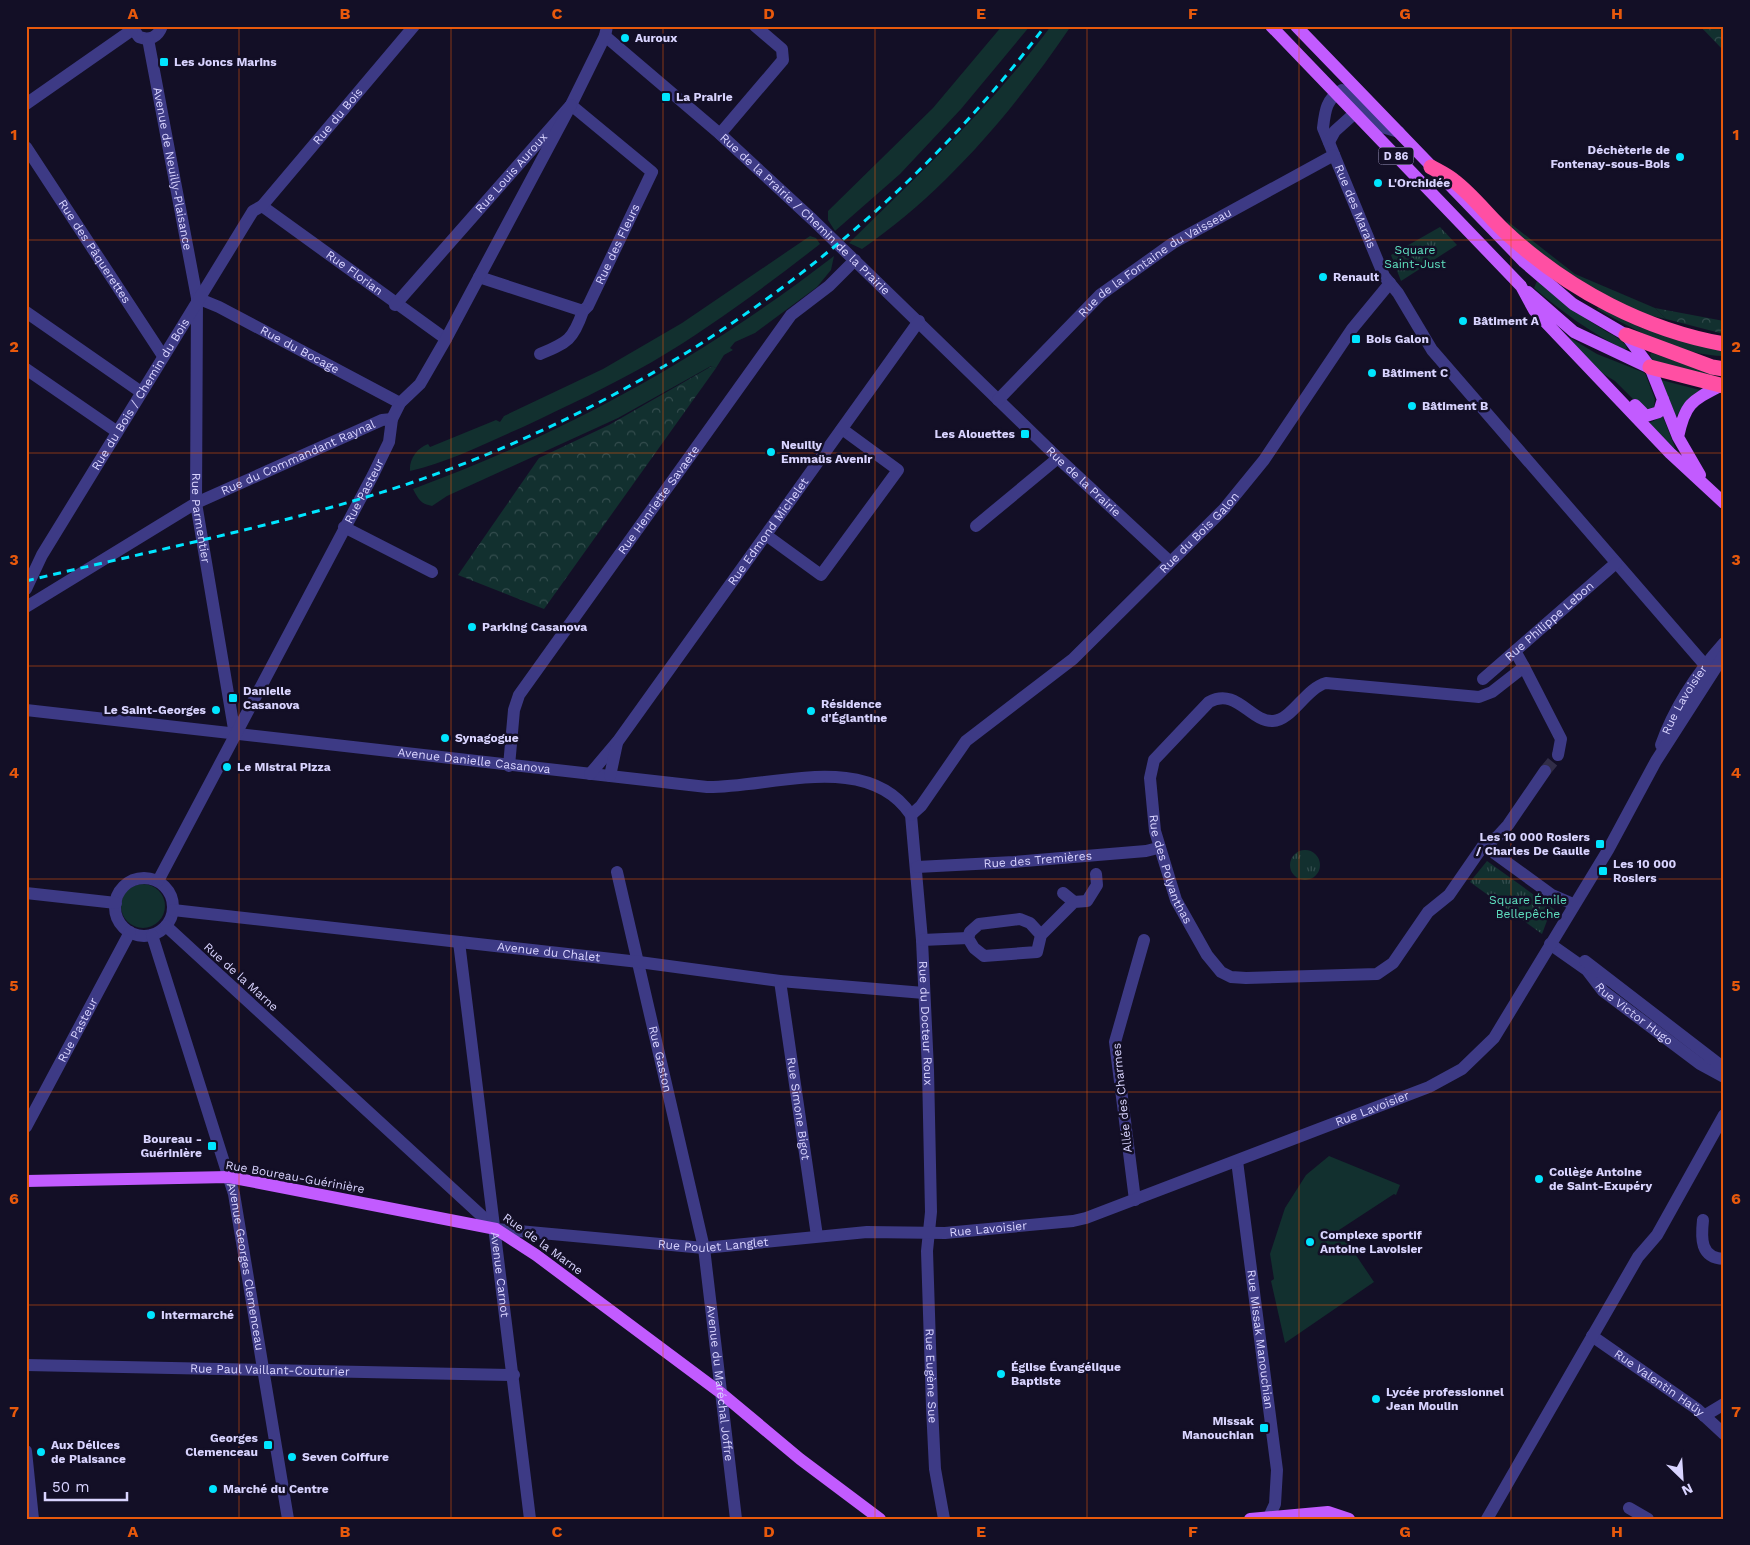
<svg xmlns="http://www.w3.org/2000/svg" width="1750" height="1545" font-family="'Work Sans',sans-serif">
<style>
.grass{fill:#12302f}
.forest{fill:url(#forest-crowns)}
.park{fill:url(#park-tufts)}
.lines{fill:none;stroke-linecap:round;stroke-linejoin:round}
.minor-tunnel{stroke:#312d47;stroke-width:12;stroke-dasharray:12 6;stroke-linecap:butt}
.minor{stroke:#3d3a85;stroke-width:12}
.major{stroke:#c25bff;stroke-width:12}
.highway{stroke:#ff4fa3;stroke-width:15}
.rail{stroke:#00e5ff;stroke-width:3;stroke-dasharray:8 6;stroke-linecap:butt}
.grid{fill:none;stroke:#e8590c;stroke-width:1;stroke-opacity:0.55}
.poi-dot{fill:#00e5ff;stroke:#130f26;stroke-width:2}
.labels{text-anchor:middle;stroke-width:5;stroke-linejoin:round;paint-order:stroke}
.shield{fill:#130f26;stroke:#9e99be;stroke-width:1}
.shield-label{font-size:11px;font-weight:bold;fill:#d9d4ff}
.poi-label{font-size:12px;font-weight:bold;fill:#d9d4ff;stroke:#130f26;text-anchor:start}
.street-label{font-size:12px;fill:#d9d4ff;stroke:#130f26}
.park-label{font-size:12px;fill:#5fe0c0;stroke:#130f26}
.neatline{fill:none;stroke:#e8590c;stroke-width:2}
.grid-label{font-size:16px;text-anchor:middle;font-weight:bold;fill:#e8590c}
</style>
<defs>
<pattern id="forest-crowns" width="20" height="18" patternUnits="userSpaceOnUse" patternTransform="scale(1.25)"><rect width="20" height="18" fill="#12302f"/><path d="M2 6a3 3 0 1 1 6 0M12 15a3 3 0 1 1 6 0" fill="none" stroke="#344d4e"/></pattern>
<pattern id="park-tufts" width="24" height="20" patternUnits="userSpaceOnUse" patternTransform="scale(1.25)"><rect width="24" height="20" fill="#12302f"/><path d="M3 7l-1-3M5 7V3M7 7l1-3M15 17l-1-3M17 17v-4M19 17l1-3" fill="none" stroke="#344d4e"/></pattern>
</defs>
<rect width="100%" height="100%" fill="#130f26"/>
<path class="grass" d="M1002,26h28l-69,83 -61,65 -65,57 -7,-11v-9l105,-103z
M1051,26h20c-57,84 -125,165 -209,223l-13,-6c71,-69 142,-137 202,-217z
M1506,220l69,54 80,34 11,11 -29,-6 -23,-10 -97,-65z
M810,236l6,2 4,6c-54,42 -109,83 -168,118 -42,24 -85,44 -129,65 -37,16 -74,35 -113,44 -1,-12 7,-23 18,-27l2,3 66,-27 4,2 4,-6 99,-47 79,-46z
M834,256l-3,14 -14,17 -62,46 -20,9 -5,6 3,2 -9,5 -8,13 -5,-2 -93,52 -171,78 -15,10c-11,-2 -14,-7 -19,-17 155,-57 290,-132 421,-233z
M1537,281c22,18 43,35 67,49 7,5 22,10 23,19h-4c-33,-17 -61,-37 -89,-61z
M1598,307l41,20 85,24v5c-41,0 -92,-27 -127,-47z
M1567,336l30,18 48,19 10,26 -1,8 -5,2 -8,-2 -26,-26 -15,-9z
M1652,353l62,21v5l-62,-19 -2,-6z
M1661,380l39,10 -16,14 -8,13z
M1662,417h1l13,33 -27,-27z
M121 906a22 22 0 1 1 44 0a22 22 0 1 1-44 0Z
M1329,1156l71,29 -4,10 -2,-1 -55,36 35,52 -89,61 -14,-62 3,-2 -4,-25 15,-46 21,-33z"/>
<path class="forest" d="M1700,26h16l8,7v18z
M1655,308l69,13v13l-58,-15z
M712,366l4,2 -172,241 -86,-34 81,-117 70,-33z"/>
<path class="park" d="M1440,227l17,18 -56,36 -10,-26z
M1290 865a15 15 0 1 1 30 0a15 15 0 1 1-30 0Z
M1487,861l68,49 -4,7 -3,1 -6,16 -72,-52z"/>
<g class="lines">
<path class="minor-tunnel" d="M1545,771l13,-16"/>
<g class="minor">
<path d="M131,26l8,11c11,4 19,0 23,-11"/>
<path id="s1" d="M605,36l115,98 93,86 245,238 111,103"/>
<path id="s2" d="M148,39l49,259 -1,205 39,232"/>
<path d="M26,104l106,-74"/>
<path id="s3" d="M1399,132l-17,-5 -35,-35 -5,-2c-16,9 -17,21 -19,38l61,148 14,17 34,57 279,322"/>
<path d="M720,134l63,-74 -1,-11 -27,-23"/>
<path d="M1329,142l6,-11 20,-18"/>
<path id="s4" d="M26,147l137,209"/>
<path id="s5" d="M262,206l184,133"/>
<path id="s6" d="M479,277l104,34 5,-5 64,-134 -81,-67"/>
<path id="s7" d="M197,298l22,9 181,96"/>
<path id="s8" d="M395,305l176,-200 34,-69 2,-10"/>
<path d="M26,312l115,80"/>
<path d="M540,354c28,-12 33,-14 43,-43"/>
<path d="M26,369l90,62"/>
<path id="s9" d="M998,400l102,-105 73,-52 161,-88"/>
<path d="M976,526l82,-68"/>
<path d="M344,527l88,45"/>
<path d="M766,535l55,40 77,-105 -56,-41"/>
<path id="s10" d="M26,589l16,-34 211,-344 9,-5 152,-180"/>
<path id="s11" d="M26,607l170,-104 186,-83 10,-1"/>
<path id="s12" d="M1515,651l9,16 -32,25 -13,5 -153,-14c-20,5 -35,38 -53,38 -23,1 -36,-34 -64,-19l-55,58 -4,18 5,53 21,69 31,55 14,17 10,5 15,1 131,-4 16,-11 35,-51 21,-17 36,-52 12,-6 11,-12 37,-54"/>
<path d="M1524,667l37,72 -3,16"/>
<path id="s13" d="M1483,679l133,-116"/>
<path id="s14" d="M26,710l681,77c63,1 161,-37 204,28l11,125 6,130 3,142 -4,39 5,156 3,62 9,50"/>
<path id="s15" d="M1661,745c13,-37 37,-73 63,-102"/>
<path id="s16" d="M509,766l5,-56 5,-15 272,-380 38,-29 26,-26"/>
<path id="s17" d="M590,774l28,-33 301,-420"/>
<path d="M610,776l7,-33"/>
<path id="s18" d="M911,815l10,-9 45,-65 107,-82 151,-150 40,-49 88,-131 38,-46"/>
<path d="M1491,846l3,7 58,42 21,9"/>
<path id="s19" d="M917,867l97,-5 132,-11 12,-3"/>
<path id="s20" d="M617,872l87,376 32,271"/>
<circle cx="144" cy="907" r="29"/>
<path id="s21" d="M158,881l215,-406 16,-33 3,-23 8,-16 20,-19 26,-45 125,-234"/>
<path d="M26,893l90,10"/>
<path d="M1063,893l11,9"/>
<path id="s22" d="M173,910l466,52 141,19 144,12"/>
<path d="M166,926l330,303"/>
<path id="s23" d="M152,935l82,259 54,325"/>
<path d="M1041,935l-11,-12 -10,-4 -41,5 -9,8 -2,6 6,10 10,8 53,-4 4,-17 33,-33 13,-1 10,-16 -1,-11"/>
<path d="M922,940l46,-2"/>
<path id="s24" d="M459,942l71,577"/>
<path id="s25" d="M1550,944l37,26 16,21 97,73 24,13"/>
<path d="M1585,961l139,107"/>
<path id="s26" d="M780,981l37,255"/>
<path id="s27" d="M26,1127l104,-195"/>
<path id="s28" d="M1237,1161l40,309 -2,34 -7,15"/>
<path d="M1135,1200l-20,-158 29,-102"/>
<path d="M1703,1220c-2,18 -3,38 21,39"/>
<path id="s29" d="M496,1229l208,19 163,-16 78,1 128,-12 13,-3 343,-131 33,-18 32,-31 114,-188 48,-89 68,-106"/>
<path id="s30" d="M1592,1336l105,73 27,25"/>
<path id="s31" d="M26,1365l488,10"/>
<path d="M1704,1416l20,-12"/>
<path d="M26,1451l7,68"/>
<path d="M1629,1508l19,11"/>
<path d="M1487,1519l151,-262 19,-22 67,-120"/>
</g>
<path class="major" d="M1271,26l250,260 13,24 136,143 54,50
M1296,26l228,236 49,42 53,31 24,32 28,70 22,38
M1528,292l46,40 74,35
M1635,405l11,11 13,-4 4,-13
M1678,437c7,-33 13,-36 42,-51
M26,1181l203,-4 267,52 40,26 185,138 79,66 80,60
M1250,1519l78,-7 21,7"/>
<path class="highway" d="M1431,167c7,4 16,8 23,14 21,16 37,39 57,56 59,53 134,93 213,107
M1626,335l86,32 12,2
M1650,367l74,19"/>
<path class="rail" d="M26,581c120,-29 242,-53 360,-90 259,-82 497,-247 659,-465"/>
</g>
<path class="grid" d="M239,26v1493M451,26v1493M663,26v1493M875,26v1493M1087,26v1493M1299,26v1493M1511,26v1493M26,240h1698M26,453h1698M26,666h1698M26,879h1698M26,1092h1698M26,1305h1698"/>
<g class="poi-dot">
<circle cx="625" cy="38" r="5"/>
<rect x="159" y="57" width="10" height="10" rx="2.5"/>
<rect x="661" y="92" width="10" height="10" rx="2.5"/>
<circle cx="1680" cy="157" r="5"/>
<circle cx="1378" cy="183" r="5"/>
<circle cx="1323" cy="277" r="5"/>
<circle cx="1463" cy="321" r="5"/>
<rect x="1351" y="334" width="10" height="10" rx="2.5"/>
<circle cx="1372" cy="373" r="5"/>
<circle cx="1412" cy="406" r="5"/>
<rect x="1020" y="429" width="10" height="10" rx="2.5"/>
<circle cx="771" cy="452" r="5"/>
<circle cx="472" cy="627" r="5"/>
<rect x="228" y="693" width="10" height="10" rx="2.5"/>
<circle cx="216" cy="710" r="5"/>
<circle cx="811" cy="711" r="5"/>
<circle cx="445" cy="738" r="5"/>
<circle cx="227" cy="767" r="5"/>
<rect x="1595" y="839" width="10" height="10" rx="2.5"/>
<rect x="1598" y="866" width="10" height="10" rx="2.5"/>
<rect x="207" y="1141" width="10" height="10" rx="2.5"/>
<circle cx="1539" cy="1179" r="5"/>
<circle cx="1310" cy="1242" r="5"/>
<circle cx="151" cy="1315" r="5"/>
<circle cx="1001" cy="1374" r="5"/>
<circle cx="1376" cy="1399" r="5"/>
<rect x="1259" y="1423" width="10" height="10" rx="2.5"/>
<rect x="263" y="1440" width="10" height="10" rx="2.5"/>
<circle cx="41" cy="1452" r="5"/>
<circle cx="292" cy="1457" r="5"/>
<circle cx="213" cy="1489" r="5"/>
</g>
<g class="labels">
<rect class="shield" x="1378.5" y="147.5" width="35" height="17" rx="4"/>
<g class="shield-label">
<text x="1396" y="160">D 86</text>
</g>
<g class="poi-label">
<text x="635" y="42">Auroux</text>
<text x="174" y="66">Les Joncs Marins</text>
<text x="676" y="101">La Prairie</text>
<text x="1670" y="154" text-anchor="end">Déchèterie de<tspan x="1670" dy="14">Fontenay-sous-Bois</tspan></text>
<text x="1388" y="187">L'Orchidée</text>
<text x="1333" y="281">Renault</text>
<text x="1473" y="325">Bâtiment A</text>
<text x="1366" y="343">Bois Galon</text>
<text x="1382" y="377">Bâtiment C</text>
<text x="1422" y="410">Bâtiment B</text>
<text x="1015" y="438" text-anchor="end">Les Alouettes</text>
<text x="781" y="449">Neuilly<tspan x="781" dy="14">Emmaüs Avenir</tspan></text>
<text x="482" y="631">Parking Casanova</text>
<text x="243" y="695">Danielle<tspan x="243" dy="14">Casanova</tspan></text>
<text x="821" y="708">Résidence<tspan x="821" dy="14">d'Églantine</tspan></text>
<text x="206" y="714" text-anchor="end">Le Saint-Georges</text>
<text x="455" y="742">Synagogue</text>
<text x="237" y="771">Le Mistral Pizza</text>
<text x="1590" y="841" text-anchor="end">Les 10 000 Rosiers<tspan x="1590" dy="14">/ Charles De Gaulle</tspan></text>
<text x="1613" y="868">Les 10 000<tspan x="1613" dy="14">Rosiers</tspan></text>
<text x="202" y="1143" text-anchor="end">Boureau -<tspan x="202" dy="14">Guérinière</tspan></text>
<text x="1549" y="1176">Collège Antoine<tspan x="1549" dy="14">de Saint-Exupéry</tspan></text>
<text x="1320" y="1239">Complexe sportif<tspan x="1320" dy="14">Antoine Lavoisier</tspan></text>
<text x="161" y="1319">Intermarché</text>
<text x="1011" y="1371">Église Évangélique<tspan x="1011" dy="14">Baptiste</tspan></text>
<text x="1386" y="1396">Lycée professionnel<tspan x="1386" dy="14">Jean Moulin</tspan></text>
<text x="1254" y="1425" text-anchor="end">Missak<tspan x="1254" dy="14">Manouchian</tspan></text>
<text x="258" y="1442" text-anchor="end">Georges<tspan x="258" dy="14">Clemenceau</tspan></text>
<text x="51" y="1449">Aux Délices<tspan x="51" dy="14">de Plaisance</tspan></text>
<text x="302" y="1461">Seven Coiffure</text>
<text x="223" y="1493">Marché du Centre</text>
</g>
<g class="street-label">
<text dy="4" stroke="none"><textPath href="#s10" startOffset="569">Rue du Bois</textPath></text>
<text dy="4" stroke="none"><textPath href="#s2" startOffset="132">Avenue de Neuilly-Plaisance</textPath></text>
<text dy="4" stroke="none"><textPath href="#s8" startOffset="176">Rue Louis Auroux</textPath></text>
<text dy="4" stroke="none"><textPath href="#s3" startOffset="202">Rue des Marais</textPath></text>
<text dy="4" stroke="none"><textPath href="#s1" startOffset="268">Rue de la Prairie / Chemin de la Prairie</textPath></text>
<text dy="4" stroke="none"><textPath href="#s6" startOffset="185">Rue des Fleurs</textPath></text>
<text dy="4" stroke="none"><textPath href="#s4" startOffset="125">Rue des Pâquerettes</textPath></text>
<text dy="4" stroke="none"><textPath href="#s9" startOffset="210">Rue de la Fontaine du Vaisseau</textPath></text>
<text dy="4" stroke="none"><textPath href="#s5" startOffset="114">Rue Florian</textPath></text>
<text dy="4" stroke="none"><textPath href="#s7" startOffset="115">Rue du Bocage</textPath></text>
<text dy="4" stroke="none"><textPath href="#s10" startOffset="226">Rue du Bois / Chemin du Bois</textPath></text>
<text dy="4" stroke="none"><textPath href="#s11" startOffset="311">Rue du Commandant Raynal</textPath></text>
<text dy="4" stroke="none"><textPath href="#s1" startOffset="654">Rue de la Prairie</textPath></text>
<text dy="4" stroke="none"><textPath href="#s21" startOffset="441">Rue Pasteur</textPath></text>
<text dy="4" stroke="none"><textPath href="#s16" startOffset="312">Rue Henriette Savaete</textPath></text>
<text dy="4" stroke="none"><textPath href="#s2" startOffset="484">Rue Parmentier</textPath></text>
<text dy="4" stroke="none"><textPath href="#s17" startOffset="301">Rue Edmond Michelet</textPath></text>
<text dy="4" stroke="none"><textPath href="#s18" startOffset="406">Rue du Bois Galon</textPath></text>
<text dy="4" stroke="none"><textPath href="#s13" startOffset="88">Rue Philippe Lebon</textPath></text>
<text dy="4" stroke="none"><textPath href="#s15" startOffset="51">Rue Lavoisier</textPath></text>
<text dy="4" stroke="none"><textPath href="#s14" startOffset="451">Avenue Danielle Casanova</textPath></text>
<text dy="4" stroke="none"><textPath href="#s19" startOffset="121">Rue des Tremières</textPath></text>
<text dy="4" stroke="none"><textPath href="#s12" startOffset="556">Rue des Polyanthas</textPath></text>
<text dy="4" stroke="none"><textPath href="#s22" startOffset="378">Avenue du Chalet</textPath></text>
<text transform="translate(241 977) rotate(42)" y="4">Rue de la Marne</text>
<text dy="4" stroke="none"><textPath href="#s25" startOffset="110">Rue Victor Hugo</textPath></text>
<text dy="4" stroke="none"><textPath href="#s14" startOffset="1111">Rue du Docteur Roux</textPath></text>
<text dy="4" stroke="none"><textPath href="#s27" startOffset="110">Rue Pasteur</textPath></text>
<text dy="4" stroke="none"><textPath href="#s20" startOffset="192">Rue Gaston</textPath></text>
<text transform="translate(1122 1098) rotate(-96)" y="4">Allée des Charmes</text>
<text dy="4" stroke="none"><textPath href="#s26" startOffset="129">Rue Simone Bigot</textPath></text>
<text dy="4" stroke="none"><textPath href="#s29" startOffset="899">Rue Lavoisier</textPath></text>
<text transform="translate(295 1177) rotate(10)" y="4">Rue Boureau-Guérinière</text>
<text dy="4" stroke="none"><textPath href="#s29" startOffset="494">Rue Lavoisier</textPath></text>
<text dy="4" stroke="none"><textPath href="#s29" startOffset="218">Rue Poulet Langlet</textPath></text>
<text transform="translate(543 1244) rotate(36)" y="4">Rue de la Marne</text>
<text dy="4" stroke="none"><textPath href="#s23" startOffset="345">Avenue Georges Clemenceau</textPath></text>
<text dy="4" stroke="none"><textPath href="#s24" startOffset="335">Avenue Carnot</textPath></text>
<text dy="4" stroke="none"><textPath href="#s28" startOffset="180">Rue Missak Manouchian</textPath></text>
<text dy="4" stroke="none"><textPath href="#s31" startOffset="244">Rue Paul Vaillant-Couturier</textPath></text>
<text dy="4" stroke="none"><textPath href="#s14" startOffset="1464">Rue Eugène Sue</textPath></text>
<text dy="4" stroke="none"><textPath href="#s20" startOffset="522">Avenue du Maréchal Joffre</textPath></text>
<text dy="4" stroke="none"><textPath href="#s30" startOffset="82">Rue Valentin Haüy</textPath></text>
</g>
<g class="park-label">
<text x="1415" y="254">Square<tspan x="1415" dy="14">Saint-Just</tspan></text>
<text x="1528" y="904">Square Émile<tspan x="1528" dy="14">Bellepêche</tspan></text>
</g>
</g>
<rect width="1750" height="1545" fill="none" stroke="#130f26" stroke-width="55"/>
<g transform="translate(1682 1478) rotate(155)" stroke="#130f26" stroke-width="4" paint-order="stroke">
<path d="M0-4L9 19L0 12L-9 19Z" fill="#d9d4ff"/>
<text y="-8" font-size="14" font-weight="bold" text-anchor="middle" fill="#d9d4ff">N</text>
</g>
<path d="M45 1492v8h82v-8" fill="none" stroke="#d9d4ff" stroke-width="2.5"/>
<text x="52" y="1492" font-size="15" fill="#d9d4ff" stroke="#130f26" stroke-width="4" paint-order="stroke">50 m</text>
<rect x="28" y="28" width="1694" height="1490" class="neatline"/>
<g class="grid-label">
<text x="133" y="19">A</text>
<text x="345" y="19">B</text>
<text x="557" y="19">C</text>
<text x="769" y="19">D</text>
<text x="981" y="19">E</text>
<text x="1193" y="19">F</text>
<text x="1405" y="19">G</text>
<text x="1617" y="19">H</text>
<text x="14" y="140">1</text>
<text x="1736" y="140">1</text>
<text x="14" y="352">2</text>
<text x="1736" y="352">2</text>
<text x="14" y="565">3</text>
<text x="1736" y="565">3</text>
<text x="14" y="778">4</text>
<text x="1736" y="778">4</text>
<text x="14" y="991">5</text>
<text x="1736" y="991">5</text>
<text x="14" y="1204">6</text>
<text x="1736" y="1204">6</text>
<text x="14" y="1417">7</text>
<text x="1736" y="1417">7</text>
<text x="133" y="1537">A</text>
<text x="345" y="1537">B</text>
<text x="557" y="1537">C</text>
<text x="769" y="1537">D</text>
<text x="981" y="1537">E</text>
<text x="1193" y="1537">F</text>
<text x="1405" y="1537">G</text>
<text x="1617" y="1537">H</text>
</g>
</svg>
